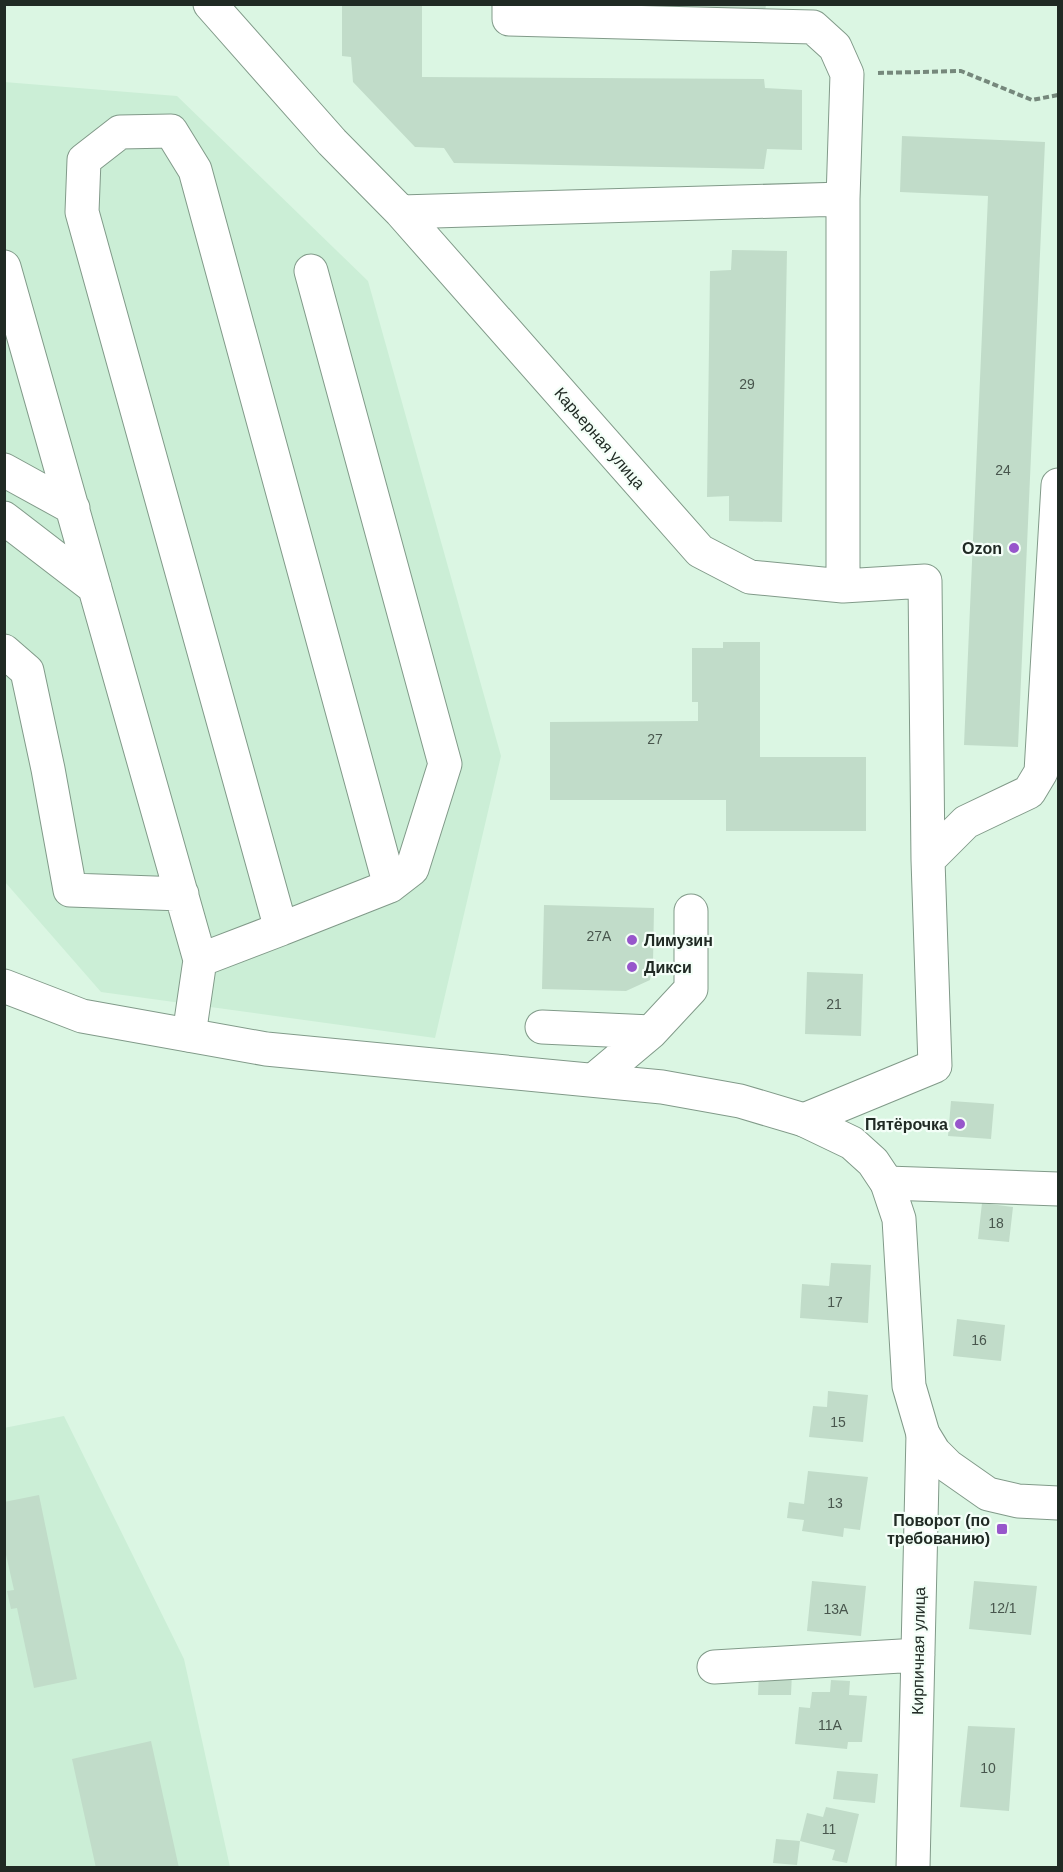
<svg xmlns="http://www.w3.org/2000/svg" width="1063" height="1872" font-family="Helvetica,sans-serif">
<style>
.built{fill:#cbeed6}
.building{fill:#c1dcc9}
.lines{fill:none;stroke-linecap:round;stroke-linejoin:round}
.minor-casing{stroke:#819a89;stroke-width:35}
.major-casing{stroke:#819a89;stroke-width:35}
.path{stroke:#76887c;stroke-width:4;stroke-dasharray:6 3;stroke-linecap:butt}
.minor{stroke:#fff;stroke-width:33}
.major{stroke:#fff;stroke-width:33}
.poi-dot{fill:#9756cb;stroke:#f3fef7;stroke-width:2}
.labels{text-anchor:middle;stroke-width:4.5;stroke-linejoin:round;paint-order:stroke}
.number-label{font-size:14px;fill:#48564d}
.street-label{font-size:16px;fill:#202a24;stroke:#f3fef7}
.poi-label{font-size:16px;font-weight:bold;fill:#202a24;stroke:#f3fef7;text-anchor:end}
</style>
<rect width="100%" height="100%" fill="#dbf6e3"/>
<path class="built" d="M4,82l173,14 191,185 133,475 -66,282 -334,-46 -96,-110z
M64,1416l120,243 46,208h-225l-1,-439z"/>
<path class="building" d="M342,4h80v73l342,2 1,9 37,2v60l-35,-1 -3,20 -310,-6 -10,-15 -29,-1 -62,-65 -2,-25 -9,-1z
M605,4h161l-1,10z
M902,136l143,6 -27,605 -54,-2 24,-549 -88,-4z
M732,250l55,1 -5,271 -53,-1v-25l-22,1 3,-226 21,-1z
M723,642h37v115h106v74h-140v-31h-176v-78l148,-1v-19h-6v-54h31z
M544,905l110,3 -1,55 -3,17 -24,11 -84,-2z
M807,972l56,2 -2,62 -56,-2z
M951,1101l43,3 -3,35 -43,-3z
M982,1203l31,4 -4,35 -31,-3z
M831,1263l40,2 -3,58 -68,-5 2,-34 27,2z
M957,1319l48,6 -4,36 -48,-5z
M828,1391l40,4 -5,47 -54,-5 4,-31 14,1z
M808,1471l60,6 -8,53 -16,-2 -1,9 -41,-6 2,-11 -17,-2 2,-16 15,2z
M39,1495l38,184 -43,9 -17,-80 -6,1 -4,-18 7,-1 -10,-44v-44z
M812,1581l54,5 -5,50 -54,-5z
M974,1581l63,5 -6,49 -62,-6z
M759,1673h33l-1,22h-33z
M831,1680l19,1 -1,14 18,1 -5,46h-14l-1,7 -52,-5 4,-37 11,1 2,-16h18z
M968,1726l47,2 -6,83 -49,-4z
M151,1741l28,127h-83l-24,-109z
M837,1771l41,3 -3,29 -42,-4z
M826,1807l33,7 -12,49 -15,-3 3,-10 -35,-9 7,-28 16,4z
M776,1839l24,2 -3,24 -24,-2z"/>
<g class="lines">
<defs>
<path id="minor" d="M210,4l122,138 69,70 442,-13v387l82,-5 3,279
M509,4v15l304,8 22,20 12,27 -4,125
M401,212l299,339 50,26 93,9
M4,267l196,693 -11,75
M311,271l134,493 -33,105 -22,17
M4,470l69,38
M4,518l91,70
M4,651l23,20 21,98 22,121 112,4
M200,960l81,-31 -199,-717 2,-52 36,-28 51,-1 24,39 195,716 -109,43
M542,1027l109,5
M595,1079l56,-47 40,-43v-78
M804,1120l131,-54 -7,-206 38,-38 63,-30 12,-20 17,-287
M887,1183l171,6
M714,1667l204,-12
M913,1868l10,-434"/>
<path id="major" d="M4,986l78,30 184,33 396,38 78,14 64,19 48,23 21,19 14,21 12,36 10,167 14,48 11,18 14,14 40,28 30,7 40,2"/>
</defs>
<use href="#minor" class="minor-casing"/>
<use href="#major" class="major-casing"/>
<path class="path" d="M878,73l83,-2 71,29 26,-5
M4,1027h1"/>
<use href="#minor" class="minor"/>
<use href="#major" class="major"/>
</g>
<g class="poi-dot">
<circle cx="1014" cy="548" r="6"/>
<circle cx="632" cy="940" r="6"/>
<circle cx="632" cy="967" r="6"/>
<circle cx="960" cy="1124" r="6"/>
<rect x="996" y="1523" width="12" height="12" rx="3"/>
</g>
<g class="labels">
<g class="number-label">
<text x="747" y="389">29</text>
<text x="1003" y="475">24</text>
<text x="655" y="744">27</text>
<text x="599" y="941">27А</text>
<text x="834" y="1009">21</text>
<text x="996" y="1228">18</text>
<text x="835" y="1307">17</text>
<text x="979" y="1345">16</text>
<text x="838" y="1427">15</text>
<text x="835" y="1508">13</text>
<text x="1003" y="1613">12/1</text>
<text x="836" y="1614">13А</text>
<text x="830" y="1730">11А</text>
<text x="988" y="1773">10</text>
<text x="829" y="1834">11</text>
</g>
<g class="street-label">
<text transform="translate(600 438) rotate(49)" y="6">Карьерная улица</text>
<text transform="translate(918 1651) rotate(-89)" y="6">Кирпичная улица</text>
</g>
<g class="poi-label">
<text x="1002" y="554">Ozon</text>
<text x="644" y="946" text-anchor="start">Лимузин</text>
<text x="644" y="973" text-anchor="start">Дикси</text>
<text x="948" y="1130">Пятёрочка</text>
<text x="990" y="1526">Поворот (по<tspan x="990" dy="18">требованию)</tspan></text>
</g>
</g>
<rect width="1063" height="1872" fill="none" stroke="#202a24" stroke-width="12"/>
</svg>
